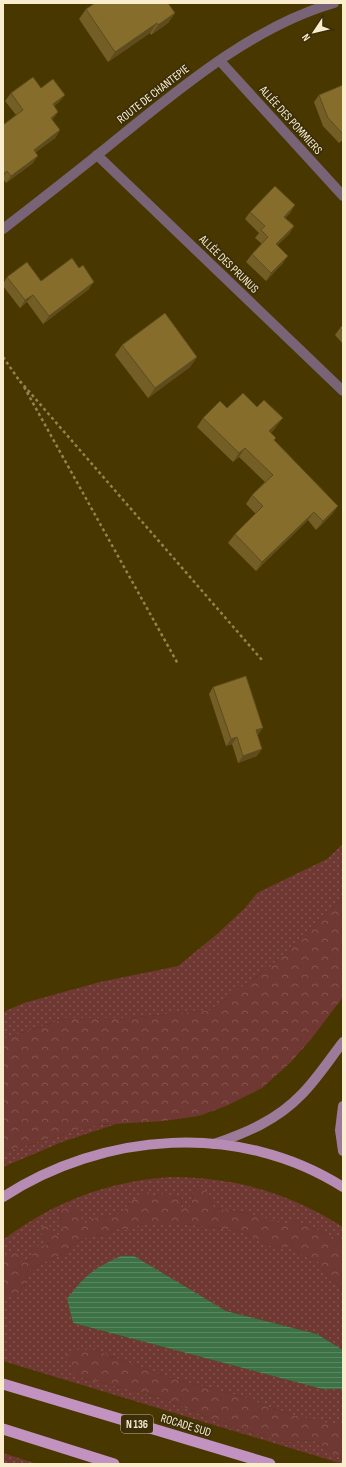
<svg xmlns="http://www.w3.org/2000/svg" width="346" height="1467" font-family="'Sofia Sans Condensed',sans-serif">
<style>
.grass{fill:url(#grass-dots)}
.forest{fill:url(#forest-crowns)}
.water{fill:url(#water-rules)}
.lines{fill:none;stroke-linecap:round;stroke-linejoin:round}
.path{stroke:#928254;stroke-width:2.5;stroke-dasharray:3 3;stroke-linecap:butt}
.minor{stroke:#796477;stroke-width:10}
.tertiary{stroke:#796477;stroke-width:10}
.secondary{stroke:#9b7a9a;stroke-width:10}
.primary{stroke:#b68bb4;stroke-width:10}
.trunk{stroke:#c292c0;stroke-width:11}
.wall{fill:#735e25}
.shaded-wall{fill:#5e4c1e}
.building{fill:#866d2b;stroke:#5e4c1e}
.labels{text-anchor:middle;stroke-width:3.5;stroke-linejoin:round;paint-order:stroke}
.shield{fill:#3b2e0a;stroke:#c1b492;stroke-width:1}
.shield-label{font-size:11px;font-weight:bold;fill:#faedcd}
.street-label{font-size:12px;fill:#faedcd;stroke:#3b2e0a}
</style>
<defs>
<pattern id="grass-dots" width="8" height="8" patternUnits="userSpaceOnUse"><rect width="8" height="8" fill="#6f3832"/><path d="M2 2h.1M6 6h.1" fill="none" stroke="#84554e" stroke-width="1.8" stroke-linecap="round"/></pattern>
<pattern id="forest-crowns" width="20" height="18" patternUnits="userSpaceOnUse"><rect width="20" height="18" fill="#6f3832"/><path d="M2 6a3 3 0 1 1 6 0M12 15a3 3 0 1 1 6 0" fill="none" stroke="#84554e"/></pattern>
<pattern id="water-rules" width="6" height="5" patternUnits="userSpaceOnUse"><rect width="6" height="5" fill="#3d7246"/><path d="M0 2.5h6" fill="none" stroke="#5a8660"/></pattern>
</defs>
<rect width="100%" height="100%" fill="#493700"/>
<path class="grass" d="M343,844v53l-72,69 -61,44 -82,8h-61l-64,21v-27l21,-9 76,-21 78,-16 38,-31 29,-27 12,-15 70,-34z
M116,1124l-54,18 -59,25v-15l94,-27z
M171,1177c63,0 119,16 172,50v14l-49,-21 -4,6 -40,-12 -36,-6 -7,-16 -13,1 -4,14h-9l1,-9 -9,-1 -9,-4 -10,5 -23,3 -9,12 -30,6 -9,6 -24,-14 4,20 -5,5 -9,-10 -8,6 8,13 -11,1 -5,13 -12,3 -18,-6v-16c50,-38 105,-59 168,-63z
M141,1224h44l54,7 36,17 16,-7 2,9 26,12 8,14 16,14v60l-26,-16 -91,-23 -15,-8 -144,-4 6,24 249,66h21v38l-55,-13 -45,-17 -76,-20 -72,-27 -16,27 84,21 48,21 72,23 30,-2 30,19v5l-340,-103v-68l3,3 18,-8 3,-16 19,-11 18,-7 11,-12 15,-6 15,-1 13,-7 11,2z
M3,1453l34,11h-34z"/>
<path class="forest" d="M343,897v100l-31,41 -22,25 -28,25 -36,18 -27,10 -35,5 -67,4 -94,27v-113l64,-21h61l82,-8 61,-44z
M200,1188l7,4 7,16 36,6 40,11 4,-5 49,21v49l-16,-14 -8,-14 -26,-12 -2,-8 -1,4 -15,2 -36,-17 -54,-7h-44l-12,6 -11,-2 -13,7 -15,1 -15,6 -11,12 -18,7 -19,11 -3,16 -9,9 -9,-1 -3,-3v-37l10,-5 8,2v9l12,-3 -1,-9 6,-4 11,-1 -8,-13 1,-5 7,-1 9,9 5,-4 -4,-20 9,-4 9,1 7,16 7,-5 31,-6 9,-12 16,-9 7,6 10,-5 9,4 9,1 -1,9h9l4,-14z
M74,1350h21l72,27 76,20 45,17 50,11 5,2v32l-30,-19 -30,2 -72,-23 -48,-21 -84,-21 -8,-10 -4,-12z"/>
<path class="water" d="M121,1256h13l92,55 91,23 26,16v39h-21l-249,-66 -6,-24c17,-23 27,-31 54,-43z"/>
<g class="lines">
<path class="path" d="M3,357l18,26
M20,381l242,279
M24,387l154,277"/>
<path class="minor" d="M220,61l123,135
M97,155l246,236"/>
<path class="tertiary" d="M3,229c40,-31 80,-62 119,-94 63,-51 133,-109 212,-132"/>
<path class="secondary" d="M343,1106l-3,24 3,21
M214,1144c32,-11 63,-24 87,-49 16,-16 28,-35 42,-53"/>
<path class="primary" d="M3,1197c100,-65 236,-76 340,-10"/>
<path class="trunk" d="M3,1384l267,80
M3,1429l111,35"/>
</g>
<path class="wall" d="M86,9l89,4 -7,10 -17,12 -1,-2 -42,29 -29,-43z
M343,85v55l-4,3 -16,-17 -9,-24 5,-7z
M41,88l24,7 -6,7 -5,4 4,6 -6,8 8,10 -5,8 -19,14 -3,11 -27,20 -3,-4v-54l13,-10 -11,-14 6,-8z
M295,205l-5,8 -5,5 9,8 -5,8 -12,11 6,18 -17,18 -20,-19 6,-8 10,-10 -7,-6 4,-5 -14,-14 5,-7z
M79,268l10,21 -46,35 -16,-22 -7,6 -17,-22v-2l4,-7 34,4z
M343,325v19l-8,-9 5,-7z
M122,345l75,12 -7,10 -42,31 -33,-43z
M227,408l49,19 -5,6 3,7 64,66 -6,8 -16,16 -8,-10 -52,51 -28,-28 7,-9 21,-20 -10,-10 6,-9 13,-13 -26,-25 -6,5 -36,-35 6,-9z
M213,687l45,48h-1v21l-19,7 -6,-19 -6,2 -17,-52z"/>
<path class="shaded-wall" d="M175,13l-7,10 -17,12 7,-10z
M157,23l-7,10 -42,29 7,-10z
M65,95l-6,7 -12,9 6,-7z
M58,112l-5,7 -8,6 6,-7z
M60,130l-5,8 -26,19 5,-7z
M38,156l-5,7 -27,20 5,-7z
M7,171l-4,6v-3z
M295,205l-5,8 -11,12 5,-8z
M294,226l-5,8 -18,18 5,-8z
M288,256l-5,7 -17,18 5,-8z
M94,282l-5,7 -46,35 6,-8z
M33,295l-6,7 -7,6 5,-8z
M197,357l-7,10 -42,31 7,-10z
M283,418l-7,9 -13,13 6,-9z
M245,448l-6,9 -6,5 6,-9z
M338,506l-6,8 -16,16 7,-9z
M314,512l-6,8 -52,51 6,-9z
M263,728l-5,7 -7,2 5,-7z
M237,737l-5,7 -6,2 5,-7z
M262,749l-5,7 -19,7 5,-7z"/>
<path class="building" d="M95,3h73l7,10 -17,12 -1,-2 -42,29 -29,-43z
M33,77l8,11 12,-9 12,16 -12,9 5,8 -7,6 9,12 -26,20 4,6 -27,20 -4,-5 -4,3v-49l20,-15 -12,-17z
M343,85v49l-15,-16 -9,-23z
M275,186l20,19 -11,12 10,9 -18,18 12,12 -17,17 -19,-19 16,-17 -7,-7 4,-4 -15,-14z
M72,258l7,10 4,-3 11,17 -45,34 -16,-21 -8,5 -18,-23 20,-15 14,19z
M165,313l32,44 -42,31 -33,-43z
M343,325v7l-3,-4z
M243,393l14,14 7,-7 19,18 -14,13 7,7 -2,2 64,66 -15,15 -9,-9 -52,50 -27,-28 28,-28 -11,-11 21,-20 -28,-27 -6,5 -36,-35 17,-17 7,7z
M246,676l17,52 -7,2 6,19 -19,7 -6,-19 -6,2 -18,-52z"/>
<g class="labels">
<rect class="shield" x="121" y="1415" width="32" height="18" rx="3"/>
<g class="shield-label">
<text x="137" y="1428">N 136</text>
</g>
<g class="street-label">
<text transform="translate(153 94) rotate(-38)" y="4">ROUTE DE CHANTEPIE</text>
<text transform="translate(291 120) rotate(48)" y="4">ALLÉE DES POMMIERS</text>
<text transform="translate(229 264) rotate(44)" y="4">ALLÉE DES PRUNUS</text>
<text transform="translate(186 1425) rotate(17)" y="4">ROCADE SUD</text>
</g>
</g>
<rect width="346" height="1467" fill="none" stroke="#faedcd" stroke-width="8"/>
<g transform="translate(314 32) rotate(235)" stroke="#3b2e0a" stroke-width="3" paint-order="stroke">
<path d="M0-3L7 15L0 10L-7 15Z" fill="#faedcd"/>
<text y="-6" font-size="11" font-weight="bold" text-anchor="middle" fill="#faedcd">N</text>
</g>
</svg>
